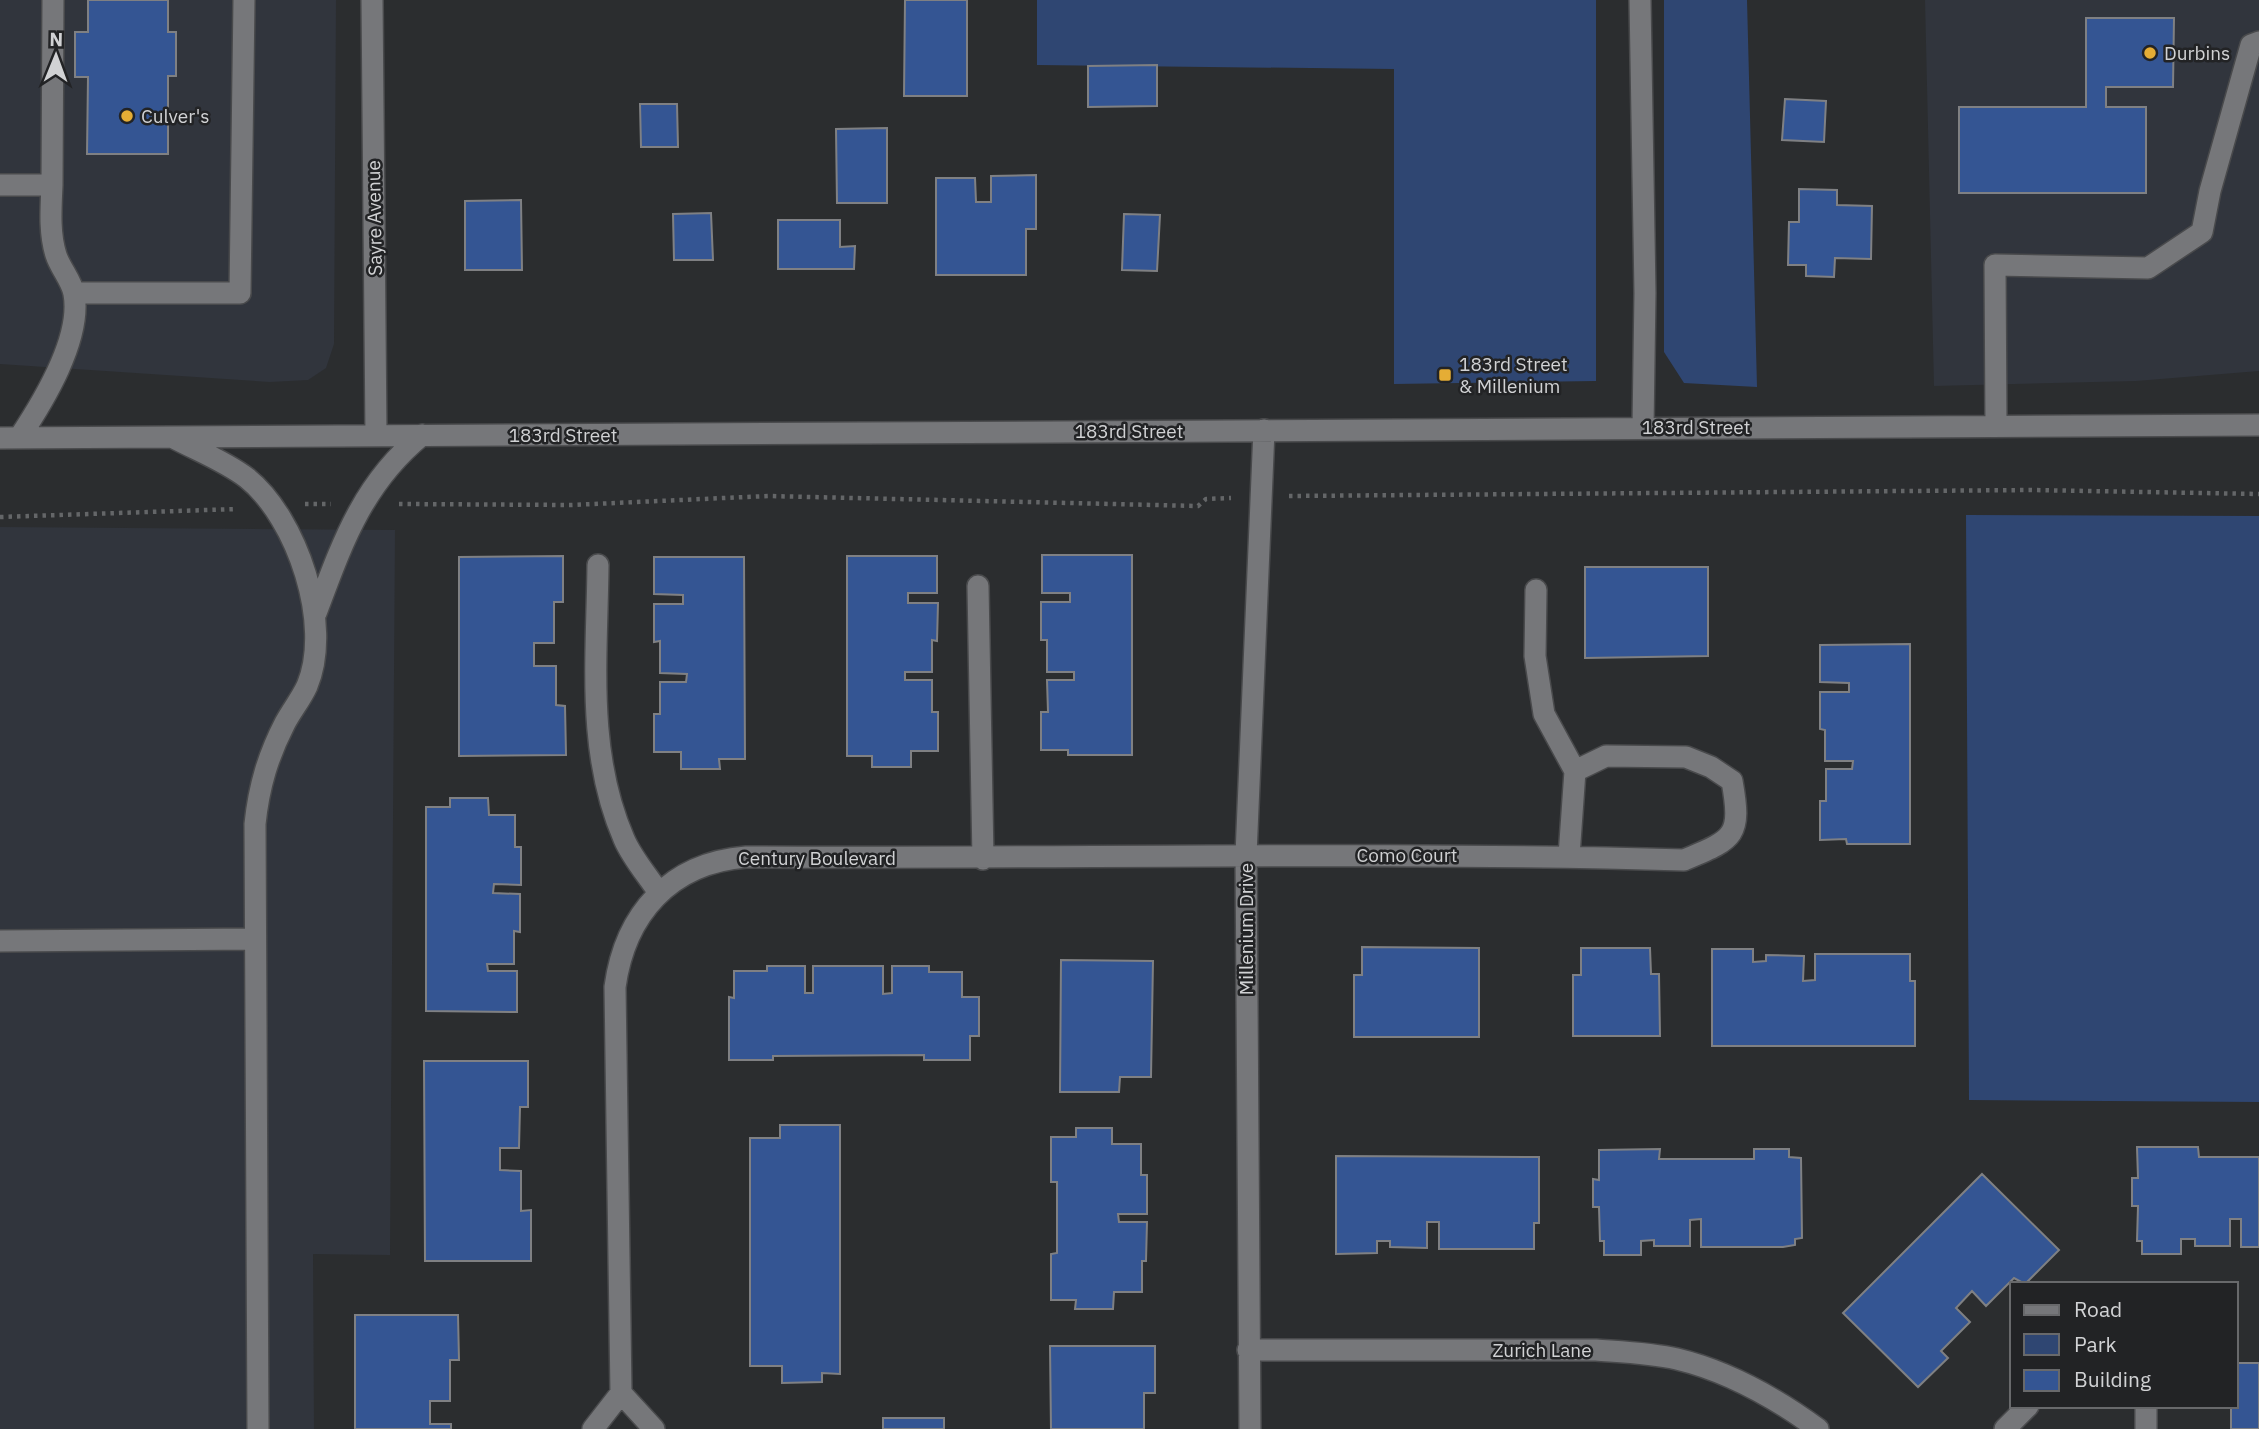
<svg xmlns="http://www.w3.org/2000/svg" width="2259" height="1429" font-family="'IBM Plex Sans',sans-serif">
<style>
.built{fill:#31353d}
.green{fill:#2f4672}
.building{fill:#345593;stroke:#7f8083;stroke-width:2}
.lines{fill:none;stroke-linecap:round;stroke-linejoin:round}
.minor-casing{stroke:#494a4c;stroke-width:24}
.path{stroke:#646668;stroke-width:4.5;stroke-dasharray:3.5 5;stroke-linecap:butt}
.minor{stroke:#76777a;stroke-width:21}
.poi-dot{fill:#e5ad35;stroke:#222325;stroke-width:2.5}
.labels{text-anchor:middle;stroke-width:5;stroke-linejoin:round;paint-order:stroke}
.poi-label{font-size:19px;fill:#d1d2d4;stroke:#222325;text-anchor:start}
.street-label{font-size:19px;fill:#d1d2d4;stroke:#222325}
</style>
<rect width="100%" height="100%" fill="#2b2d2f"/>
<path class="built" d="M0,0h336l-2,344 -8,24 -18,12 -38,2 -270,-18z
M1925,0h334v371l-123,10 -202,5z
M0,527l395,3 -5,725 -77,-1 1,175h-314z"/>
<path class="green" d="M1037,0h559v381l-202,3v-315l-357,-4z
M1664,0h83l10,387 -73,-4 -20,-31z
M1966,515l293,1v586l-290,-2z"/>
<path class="building" d="M88,0h80v32h8v44h-8v78h-81l1,-77h-13v-45h13z
M905,0h62v96h-63z
M2086,18h88l-1,69h-67v20h40v86h-187v-86h127z
M1157,65v41l-69,1v-41z
M1785,99l41,2 -2,41 -42,-2z
M640,104h37l1,43h-37z
M887,128v75h-50l-1,-74z
M1036,175v54h-10v46h-90v-97h39l1,24h15v-26z
M1799,189l38,1v15l35,1 -1,53 -36,-1 -1,19 -28,-1v-11h-18l1,-43h10z
M521,200l1,70h-57v-69z
M711,213l2,47h-39l-1,-46z
M1124,214l36,1 -3,56 -35,-1z
M778,220h62v27l15,-1 -1,23h-76z
M1042,555h90v200h-64v-5h-27v-38h7l-1,-32h27v-8h-27v-32h-6v-38h29v-9h-28z
M563,556v46h-9v41h-20v23h22v39l9,1 1,49 -107,1v-199z
M847,556h90v37h-29v10h30l-1,38 -5,-1v32h-27v8h27v32h6v39h-27v16h-39v-11h-25z
M654,557h90l1,202h-26l1,10h-39v-17h-27v-38h6v-32h26l1,-8 -27,-1v-32l-6,1v-38h29v-9l-29,-1z
M1585,567h123v89l-123,2z
M1910,644v200h-63l-1,-5 -26,1v-39h6v-32h26l1,-8h-28v-31l-5,-1v-37h29v-9l-29,-1v-37z
M450,798h38l1,17h26v32h6v38l-27,-1 -1,9 27,1v38l-6,-1v33h-27l1,7h29v41l-91,-1v-204h24z
M1362,947l117,1v89h-125v-62h8z
M1581,948h69l1,26h8l1,62h-87v-61h8z
M1712,949h41v13l13,-1v-6l38,1 -1,25 12,-1v-26h95v27h5v65h-203z
M1061,960l92,1 -2,116h-31l-1,15h-59z
M767,966h38v27h8v-27h70v28l9,-1v-27h37v6h33v25h17v39h-9v24h-46v-5l-151,1v4h-44v-63l5,1v-27h33z
M424,1061h104v46h-8l-1,41h-19v22l21,1v40l10,-1v51h-106z
M780,1125h60v249l-18,-1v9l-40,1v-17h-32v-228h30z
M1076,1128h36v16h29v31h6v39h-29l1,8h28l-1,39h-4v31h-28l-1,17h-38l1,-9h-25v-46l6,-1v-71h-6v-45h25z
M2137,1147h61l1,10h60v90h-18v-28h-11v27h-35v-7h-14v15h-39v-13h-5l1,-35h-6v-28h6z
M1660,1149l-1,10h95v-10h35v8l12,1 1,80 -7,1v6l-12,2h-82v-28l-11,1v26h-36v-6l-13,1v14h-37v-14h-4l-1,-34h-6v-28l6,1v-30z
M1336,1156l203,1v66h-5v26h-95v-27h-12v26l-37,-1v-6h-13v12l-41,1z
M1982,1174l77,76 -34,34 -11,-6 -28,28 -14,-15 -16,17 14,14 -29,29 7,7 -30,29 -75,-74z
M355,1315h103l1,45h-9v41h-20v23h21v5h-96z
M1050,1346h105v47h-11v36h-93z
M2236,1363h23v66h-28v-23h5z
M883,1418h61v11h-61z"/>
<g class="lines">
<defs>
<path id="minor" d="M372,0l4,435
M1640,0l5,293 -2,134
M0,185h52l1,-185
M74,293h166l4,-293
M1996,425l-1,-160 153,3 54,-36 8,-41 41,-146 8,-3
M172,437c24,13 53,24 75,41 50,40 86,147 60,208 -6,13 -15,24 -22,37 -17,33 -26,63 -30,101l3,605
M0,438l2259,-13
M19,438c24,-36 63,-99 55,-144 -2,-13 -14,-26 -18,-39 -7,-22 -5,-47 -4,-70
M598,565c-1,93 -12,187 26,274 8,19 24,37 35,54
M978,586l5,273
M1536,590l-1,66 9,58 31,57
M316,613c26,-69 46,-129 106,-178
M0,941l255,-2
M1248,1350h348c27,2 55,3 81,9 50,12 100,40 141,70
M621,1393l33,36
M593,1429l28,-36 -6,-406c10,-73 55,-124 131,-130 313,2 625,-6 938,3 50,-21 58,-23 48,-79l-21,-14 -25,-10 -80,-1 -31,15 -6,85
M1250,1429l-4,-574 18,-425
M2005,1429l23,-23
M2146,1429v-23"/>
</defs>
<use href="#minor" class="minor-casing"/>
<path class="path" d="M1289,496l742,-6 228,4
M305,504h26
M399,504l172,1 197,-9 430,10 8,-7 25,-1
M0,517l237,-8"/>
<use href="#minor" class="minor"/>
</g>
<g class="poi-dot">
<circle cx="2150" cy="53" r="7"/>
<circle cx="127" cy="116" r="7"/>
<rect x="1438" y="368" width="14" height="14" rx="3.5"/>
</g>
<g class="labels">
<g class="poi-label">
<text x="2164" y="60">Durbins</text>
<text x="141" y="123">Culver's</text>
<text x="1459" y="371">183rd Street<tspan x="1459" dy="22">&amp; Millenium</tspan></text>
</g>
<g class="street-label">
<text transform="translate(374 218) rotate(-91)" y="7">Sayre Avenue</text>
<text x="1696" y="434">183rd Street</text>
<text x="1129" y="438">183rd Street</text>
<text x="563" y="442">183rd Street</text>
<text x="1407" y="862">Como Court</text>
<text x="817" y="865">Century Boulevard</text>
<text transform="translate(1246 929) rotate(-90)" y="7">Millenium Drive</text>
<text x="1542" y="1357">Zurich Lane</text>
</g>
</g>
<rect x="2010" y="1282" width="228" height="126" fill="#222325" stroke="#68696b" stroke-width="2"/>
<rect x="2024" y="1305" width="35" height="10" fill="#76777a" stroke="#68696b" stroke-width="2"/>
<text x="2074" y="1317" font-size="21" fill="#d1d2d4">Road</text>
<rect x="2024" y="1334" width="35" height="21" fill="#2f4672" stroke="#68696b" stroke-width="2"/>
<text x="2074" y="1352" font-size="21" fill="#d1d2d4">Park</text>
<rect x="2024" y="1370" width="35" height="21" fill="#345593" stroke="#68696b" stroke-width="2"/>
<text x="2074" y="1387" font-size="21" fill="#d1d2d4">Building</text>
<g transform="translate(56 56) rotate(1)" stroke="#222325" stroke-width="5" paint-order="stroke">
<path d="M0-5L12 26L0 18L-12 26Z" fill="#d1d2d4"/>
<text y="-10" font-size="19" font-weight="bold" text-anchor="middle" fill="#d1d2d4">N</text>
</g>
</svg>
